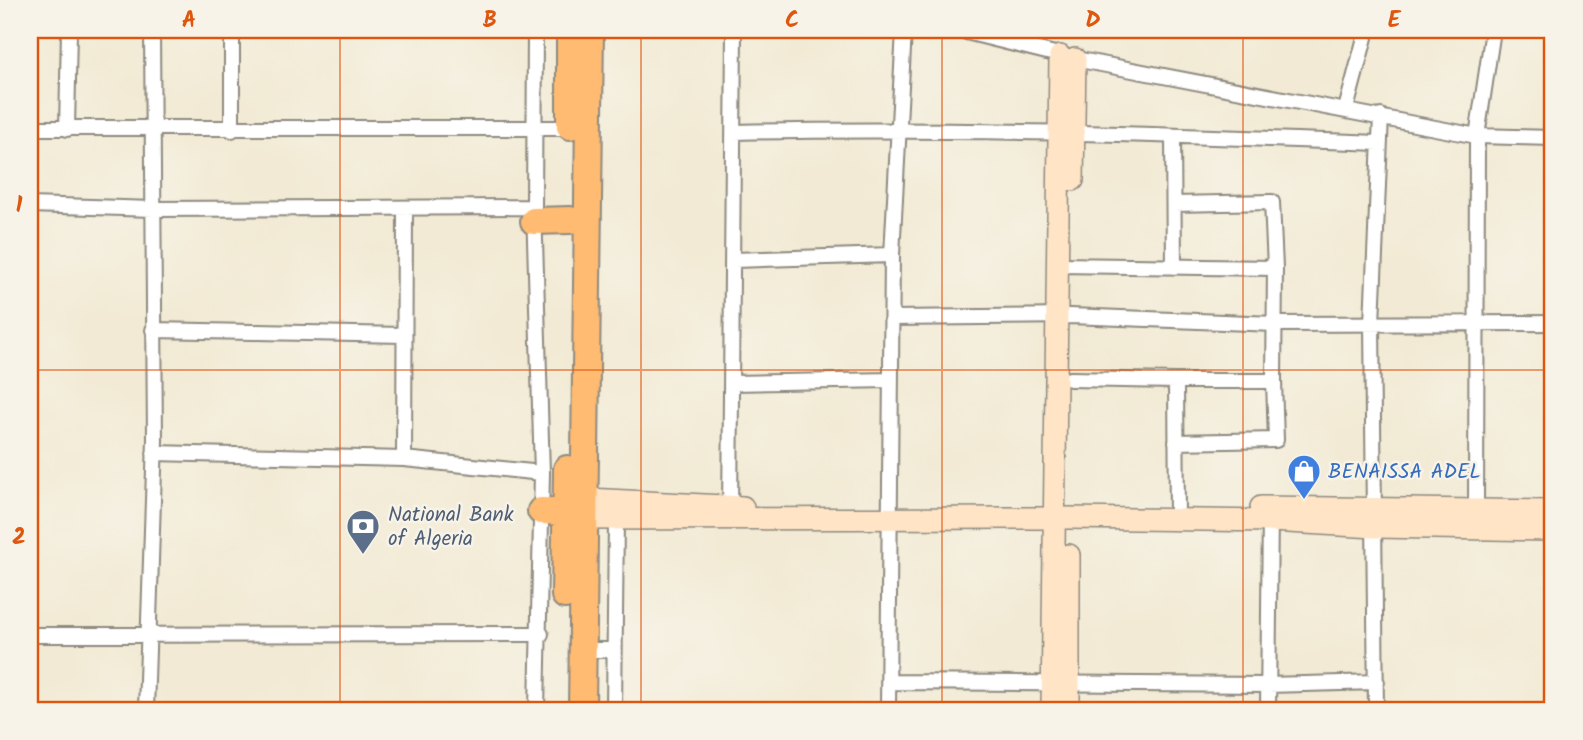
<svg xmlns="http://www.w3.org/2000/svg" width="1583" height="740" font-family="Kalam,sans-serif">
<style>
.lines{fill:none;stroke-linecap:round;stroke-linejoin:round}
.street-casing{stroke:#8e8a80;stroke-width:18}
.secondary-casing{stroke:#8e8a80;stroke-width:24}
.highway-casing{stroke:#8e8a80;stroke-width:30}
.street{stroke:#fff;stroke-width:14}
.secondary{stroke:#ffe4c6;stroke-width:21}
.highway{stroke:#ffbb71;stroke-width:26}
.grid{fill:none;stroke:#df570e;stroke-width:2;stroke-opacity:0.55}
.labels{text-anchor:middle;stroke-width:5;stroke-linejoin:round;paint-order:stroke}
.shop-label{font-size:21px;fill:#366cbe;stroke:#f7f3e8;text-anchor:start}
.service-label{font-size:21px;fill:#4e5e75;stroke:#f7f3e8;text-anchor:start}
.neatline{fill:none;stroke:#df570e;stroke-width:2.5}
.grid-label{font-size:23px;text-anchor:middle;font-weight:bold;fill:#df570e}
</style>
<rect width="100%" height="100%" fill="#f7f3e8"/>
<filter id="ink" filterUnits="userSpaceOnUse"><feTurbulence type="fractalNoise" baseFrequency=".0143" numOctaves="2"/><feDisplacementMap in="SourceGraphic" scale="14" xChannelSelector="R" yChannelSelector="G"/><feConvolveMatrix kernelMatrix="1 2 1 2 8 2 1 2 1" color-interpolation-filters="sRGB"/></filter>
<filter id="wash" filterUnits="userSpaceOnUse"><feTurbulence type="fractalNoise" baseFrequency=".00686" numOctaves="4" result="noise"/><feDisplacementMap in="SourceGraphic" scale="28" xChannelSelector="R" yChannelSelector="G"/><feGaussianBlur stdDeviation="1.57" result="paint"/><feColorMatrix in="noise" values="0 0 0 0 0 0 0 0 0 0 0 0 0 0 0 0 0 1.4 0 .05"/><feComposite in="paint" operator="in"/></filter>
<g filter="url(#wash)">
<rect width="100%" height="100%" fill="#f2ead4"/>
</g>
<g filter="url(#ink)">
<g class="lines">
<defs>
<path id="street" d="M535,30l-1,177 8,266 -5,237
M958,30l117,29 402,77 76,2
M1346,109l21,-79
M30,128h540
M67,129l2,-99
M232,130v-100
M735,132c216,-5 430,3 645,11
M1173,136l1,131
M1174,204l98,-2 3,66 -1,113
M30,205l123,4 381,-2
M734,260l158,-5
M1057,265l218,3
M892,318l178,-2 205,8 278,-1
M153,330l250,5
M1070,379l106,2 1,140
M1176,381h98l2,59 -100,2
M732,383l159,-3
M154,453l250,6 138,14
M404,459l1,-249
M730,515l4,-485
M1476,517l1,-381 16,-106
M30,635l511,-1
M582,650h32
M889,682l379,3 109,-3
M146,710l9,-270 -3,-410
M614,710l2,-190
M888,710l4,-455 12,-225
M1268,710l2,-198
M1376,710l-4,-387 9,-207"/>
<path id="secondary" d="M1073,180l2,-121
M569,498l174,9
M1261,507l292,4
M568,519l501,-1 201,3 105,6 178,3
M1052,710l8,-654
M1069,710v-155"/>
<path id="highway" d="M570,30v96
M534,221l36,-1
M541,511l25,1
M565,595l2,-126
M582,710l8,-680"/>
</defs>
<use href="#street" class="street-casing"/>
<use href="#secondary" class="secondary-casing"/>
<use href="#highway" class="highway-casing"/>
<use href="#street" class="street"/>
<use href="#secondary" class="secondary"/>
<use href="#highway" class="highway"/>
</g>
</g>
<path class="grid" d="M340,30v680M641,30v680M942,30v680M1243,30v680M30,370h1523"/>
<defs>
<symbol id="shop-pin" viewBox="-11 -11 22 30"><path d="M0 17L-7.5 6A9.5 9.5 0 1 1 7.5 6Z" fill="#3f7fe0" stroke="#f7f3e8"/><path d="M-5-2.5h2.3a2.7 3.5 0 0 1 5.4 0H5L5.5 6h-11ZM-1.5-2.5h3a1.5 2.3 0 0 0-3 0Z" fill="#fff"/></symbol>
<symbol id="bank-pin" viewBox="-11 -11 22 30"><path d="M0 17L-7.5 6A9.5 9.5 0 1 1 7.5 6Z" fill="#5c6f8a" stroke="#f7f3e8"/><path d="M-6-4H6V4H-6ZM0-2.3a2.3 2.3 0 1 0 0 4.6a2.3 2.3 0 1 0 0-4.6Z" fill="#fff"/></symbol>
</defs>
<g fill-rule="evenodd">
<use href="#shop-pin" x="1285" y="452" width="38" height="52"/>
<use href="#bank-pin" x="344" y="507" width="38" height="52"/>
</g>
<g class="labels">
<g class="shop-label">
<text x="1328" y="478">BENAISSA ADEL</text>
</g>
<g class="service-label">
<text x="388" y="521">National Bank<tspan x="388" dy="24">of Algeria</tspan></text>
</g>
</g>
<rect width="1583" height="740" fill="none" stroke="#f7f3e8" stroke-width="77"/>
<rect x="38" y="38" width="1506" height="664" class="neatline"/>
<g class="grid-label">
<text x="189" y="27">A</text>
<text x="490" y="27">B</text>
<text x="792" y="27">C</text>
<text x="1093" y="27">D</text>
<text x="1394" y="27">E</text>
<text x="19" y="212">1</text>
<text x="19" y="544">2</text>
</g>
</svg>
